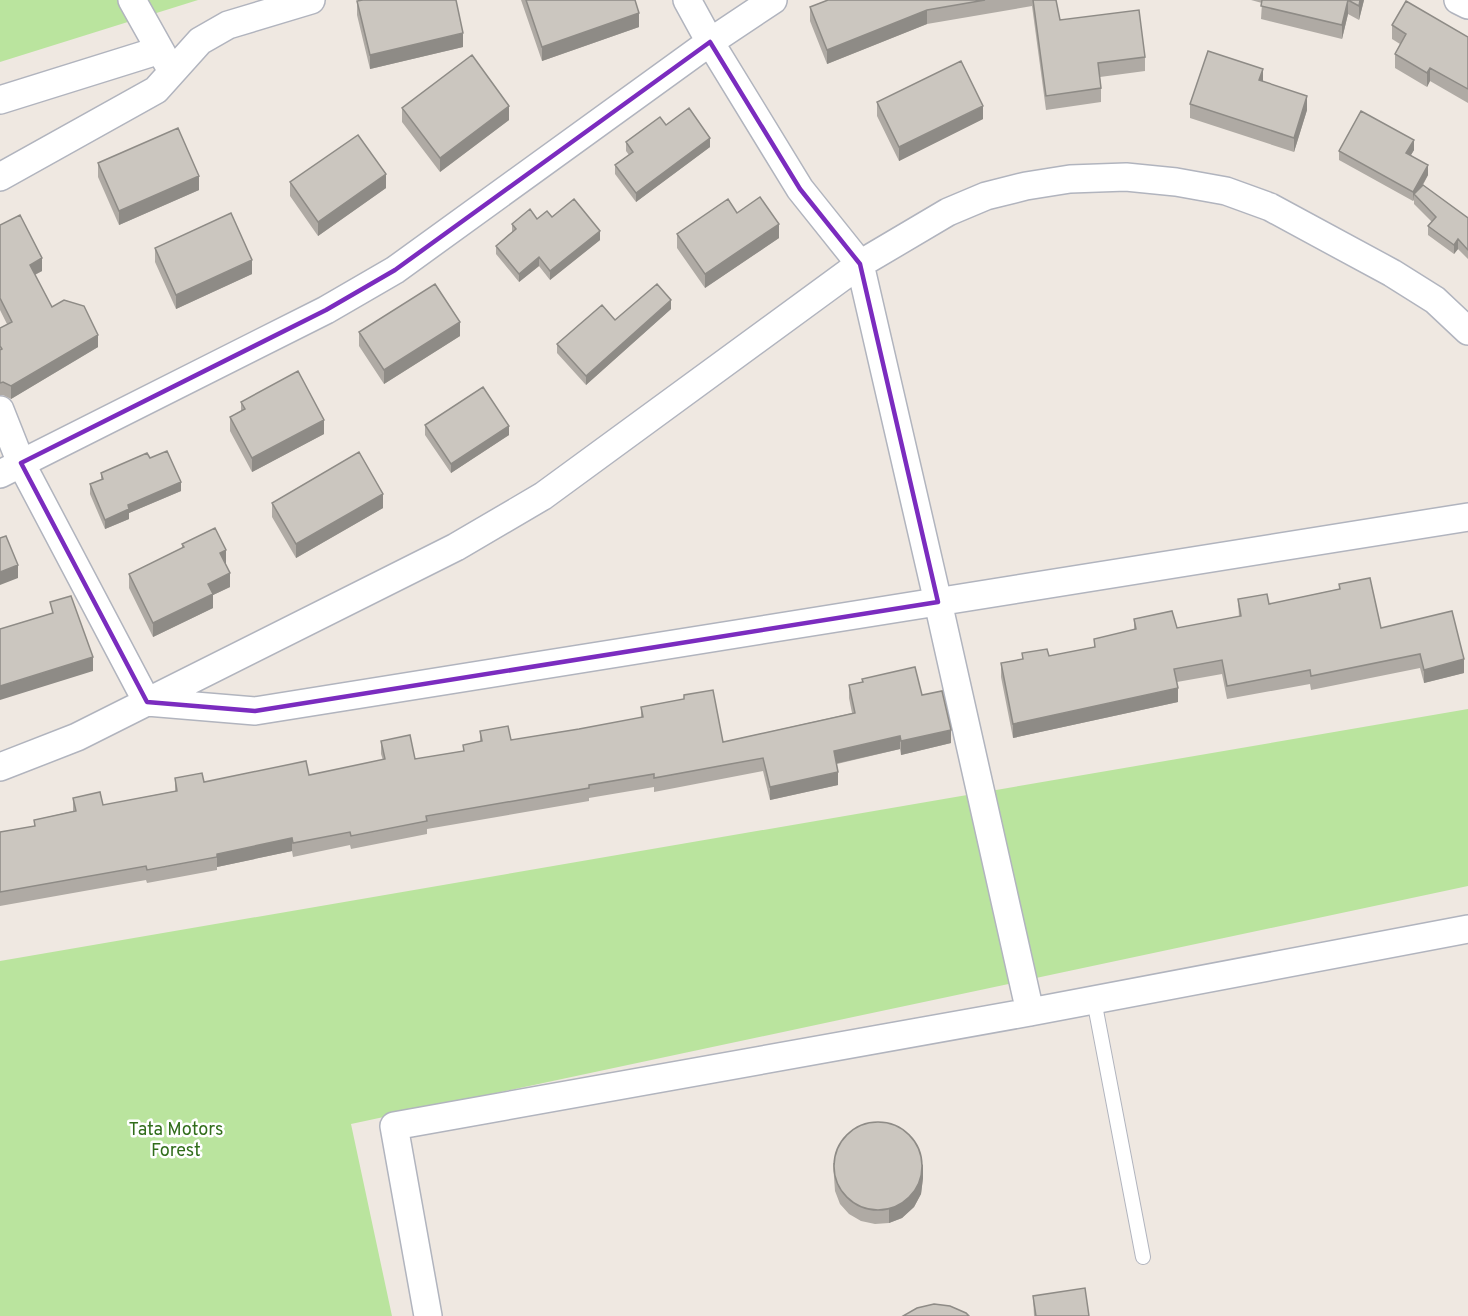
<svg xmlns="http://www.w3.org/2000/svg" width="1468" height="1316" font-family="Overpass,sans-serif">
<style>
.green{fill:#bae49e}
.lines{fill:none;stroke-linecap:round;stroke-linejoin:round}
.lane-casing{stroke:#b1b4be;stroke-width:16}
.street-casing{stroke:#b1b4be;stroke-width:30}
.lane{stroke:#fff;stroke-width:14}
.street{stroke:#fff;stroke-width:27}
.wall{fill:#afaaa4}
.shaded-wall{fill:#8e8b86}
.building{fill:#cbc6bf;stroke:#8e8b86;stroke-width:1.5}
.marked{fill:none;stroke:#7b2cbf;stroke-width:4.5;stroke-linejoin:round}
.labels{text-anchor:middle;stroke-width:5;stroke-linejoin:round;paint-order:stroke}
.park-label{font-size:18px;fill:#316d1b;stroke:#fff}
</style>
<rect width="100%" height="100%" fill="#efe8e1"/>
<path class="green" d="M0,0h198l-198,62z
M1468,709v177l-1117,238 41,192h-392v-355z"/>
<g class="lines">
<defs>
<path id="lane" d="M1094,1000l49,257"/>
<path id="street" d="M132,0l37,66
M687,0l23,42 90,147 60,75 78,338 92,410
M1458,0l10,5
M0,100l160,-50
M0,177l156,-87 44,-49 28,-16 83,-25
M0,410l21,53 126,239 108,9 1213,-194
M0,474l326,-164 69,-40 315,-228 63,-42
M0,767l77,-30 379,-190 87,-51 317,-232 88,-52 38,-16 40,-10 44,-7 56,-2 50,5 50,9 44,16 122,66 43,27 33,31
M428,1316l-34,-190 636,-114 438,-83"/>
</defs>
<use href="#lane" class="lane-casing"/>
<use href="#street" class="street-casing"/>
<use href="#lane" class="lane"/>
<use href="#street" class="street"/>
</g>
<path class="wall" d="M521,0h114l4,27 -97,34z
M828,0h228l4,20 85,37v14l-45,6 1,11v14l-55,8 -14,-104 -105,18 -100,40 -17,-43v-14z
M1251,0h113l-5,20 -11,-6 -6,25 -81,-20 1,-16z
M357,1l106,46 -93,22 -13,-54z
M1392,25l76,12v66l-38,-22 -3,6 -32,-19v-14l5,-10 -8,-5z
M1263,81l44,29 -13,42 -104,-34v-14z
M877,102l106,17 -84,42 -22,-45z
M402,108l107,12 -69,52 -38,-50z
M666,125l44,22 -74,55 -21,-28v-9l14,-10 -3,-4v-9z
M1414,150l-3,5 17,20 -5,10 45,33v41l-10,-10 -4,5 -26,-19v-9l4,-4 -18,-18v-4l-1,1 -74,-41v-9z
M98,163l101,27 -80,35 -21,-48z
M290,182l96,6 -68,48 -28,-40z
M737,213l42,25 -74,50 -28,-40v-14z
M552,217l48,23 -50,40 -11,-14 -20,16 -23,-28v-8l16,-14v-8z
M0,225l42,46 -7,4 17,32 46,40 -87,52 -8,-4h-3v-67l7,-4 -7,-14z
M155,248l97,26 -76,35 -21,-47z
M671,309l-85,76 -29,-32v-9l58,-24z
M359,332l101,4 -76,48 -25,-38z
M241,402l83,32 -72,38 -22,-41v-14l11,-6z
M425,425l84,10 -58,38 -26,-38z
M150,458l31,33 -52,22v6l-24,10 -15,-35v-10l11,-4v-7z
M272,503l111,5 -87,50 -24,-41z
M182,544l44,20h-1l5,23 -17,8v13l-60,29 -24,-49v-14l53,-26z
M1339,584l42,44 83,45 -40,10 -4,-15 -109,22 -1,-6 -83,15 -5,-25 -45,8 1,20 -165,36 -12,-61v-14l21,-4v-6l27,3 45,-9v-8l40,-9v-11l43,9 62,-11 -1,-18 31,5 70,-15z
M862,679l60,16 29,48 -50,12 -1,-6 -63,15 1,21 -68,15 -7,-29 -109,21v-5l-65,11v3l-162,28v5l-76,15 -1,-4 -57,12 -1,-6 -75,16v3l-70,13 -1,-3 -146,26v-74l34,-6v-6l39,-9v-13l30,7 72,-14v-13l29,4 105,-7 74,-15 -2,-6v-13l34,18 48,-8v-6l17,-3v-11l31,9 68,-11 62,-11v-11l43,-8v-4l39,47 129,-29 -3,-15v-13l13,-3z
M833,1163l90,15 -2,16 -7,13 -12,11 -13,5 -14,1 -14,-3 -12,-7 -9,-10 -5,-13z
M1033,1296l56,20h-55z"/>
<path class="shaded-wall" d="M1348,0v14l-6,25v-14z
M1360,0h4l-5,20v-14z
M927,10v14l-100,40v-14z
M639,13v14l-97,34v-14z
M463,33v14l-93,22v-14z
M1430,68v13l-3,6v-14z
M1263,69v14l-4,-3z
M1307,96v14l-13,42v-14z
M509,106v14l-69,52v-14z
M983,106v13l-84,42v-14z
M710,138v9l-74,55v-9z
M1414,140v10l-8,13v-10z
M1428,165v10l-12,21 -2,-2 -1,7v-9z
M386,174v14l-68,48v-14z
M199,176v14l-80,35v-14z
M779,224v14l-74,50v-14z
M600,231v9l-50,40v-9z
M1458,239v10l-4,5v-9z
M539,257v9l-20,16v-8z
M42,258v13l-12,6v-12z
M252,260v14l-76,35v-14z
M671,300v9l-85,76v-9z
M460,322v14l-76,48v-14z
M98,335v12l-87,52v-13z
M324,420v14l-72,38v-14z
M509,426v9l-58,38v-9z
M181,482v9l-52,22v6l-24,10v-9l23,-15z
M383,494v14l-87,50v-14z
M226,550v14l-6,3v-14z
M18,565v13l-18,7v-13z
M230,573v14l-17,8v13l-60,29v-14l55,-39z
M93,657v14l-93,29v-14z
M1464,659v14l-40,10v-13z
M1178,688v14l-165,36v-14z
M951,730v13l-50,12v-14z
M900,736v13l-66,15v-13z
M838,772v13l-68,15v-13z
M292,838v13l-75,16v-13z
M923,1164v14l-2,16 -7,13 -12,11 -13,5v-14z"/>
<path class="building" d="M363,0h93l7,33 -93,22 -13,-54z
M526,0h109l4,13 -97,34z
M828,0h157l-58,10 -100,40 -17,-43z
M1033,0h23l4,20 79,-10 6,47 -47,6 3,25 -55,8z
M1262,0h86l-6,25 -81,-19z
M1348,0h12l-1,6z
M1406,1l62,36v52l-38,-21 -3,5 -32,-19 11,-20 -14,-9z
M1208,51l55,18 -4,11 48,16 -13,42 -104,-34z
M472,55l37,51 -69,52 -38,-50z
M961,61l22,45 -84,41 -22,-45z
M689,108l21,30 -74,55 -21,-28 18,-13 -7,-10 34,-25 6,8z
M1361,111l53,29 -8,13 22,12 -15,27 -74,-41z
M178,128l21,48 -80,35 -21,-48z
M358,135l28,39 -68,48 -28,-40z
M1423,185l45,33v32l-10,-11 -4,6 -26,-19 8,-9 -22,-23z
M760,197l19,27 -74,50 -28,-40 51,-35 9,14z
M574,199l26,32 -50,40 -11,-14 -20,17 -23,-28 20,-17 -4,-5 18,-15 7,10 10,-8 5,6z
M231,213l21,47 -76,35 -21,-47z
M20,215l22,43 -12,7 22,42 12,-7 20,6 14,29 -87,51 -8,-4 -3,1v-33l2,-1 -2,-3v-18l12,-6 -12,-24v-73z
M435,284l25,38 -76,48 -25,-38z
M657,284l14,16 -85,76 -29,-32 45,-39 13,15z
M298,371l26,49 -72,38 -22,-41 15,-8 -4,-7z
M483,387l26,39 -58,38 -26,-39z
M167,451l14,31 -53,23 1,4 -24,11 -15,-36 13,-5 -2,-6 46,-20 3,5z
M359,452l24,42 -87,50 -24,-41z
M215,528l11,22 -6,3 10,20 -22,11 5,10 -60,29 -24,-49 55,-27 -2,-3z
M6,536l12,29 -18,7v-34z
M1370,578l11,50 71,-17 12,48 -40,11 -4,-16 -109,22 -1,-6 -83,16 -5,-26 -48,9 4,19 -165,36 -12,-61 22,-4 -1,-6 25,-4 2,7 46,-9 -1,-8 42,-10 -2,-10 38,-8 5,17 64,-12 -3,-17 29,-5 2,10 71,-15 -1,-5z
M71,596l22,61 -93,29v-57l53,-16 -3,-11z
M915,667l7,28 20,-4 9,39 -50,11 -1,-5 -66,15 4,21 -68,15 -7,-29 -109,20v-4l-65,11v3l-163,28 1,5 -76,15 -1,-4 -57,11 -1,-5 -75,16v3l-70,13 -1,-4 -146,26v-60l35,-6 -1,-6 42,-9 -3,-13 27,-6 3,13 74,-14 -2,-13 27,-5 2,9 102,-21 3,14 76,-16 -4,-18 29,-6 5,24 49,-8 -1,-6 19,-4 -2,-10 28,-5 3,14 68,-11 64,-12 -2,-10 43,-8v-4l29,-5 10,52 132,-29 -6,-28 14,-3 -1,-3z
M834 1166a44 44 0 1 1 88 0a44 44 0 1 1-88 0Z
M1085,1288l4,28h-53l-3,-20z
M934,1304l16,2 16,7 3,3h-66l14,-8z"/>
<path class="marked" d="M710,42l90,147 60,75 78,338 -683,109 -108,-9 -126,-239 305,-153 69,-40z"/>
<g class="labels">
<g class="park-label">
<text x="176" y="1135">Tata Motors<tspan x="176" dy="21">Forest</tspan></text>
</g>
</g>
</svg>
